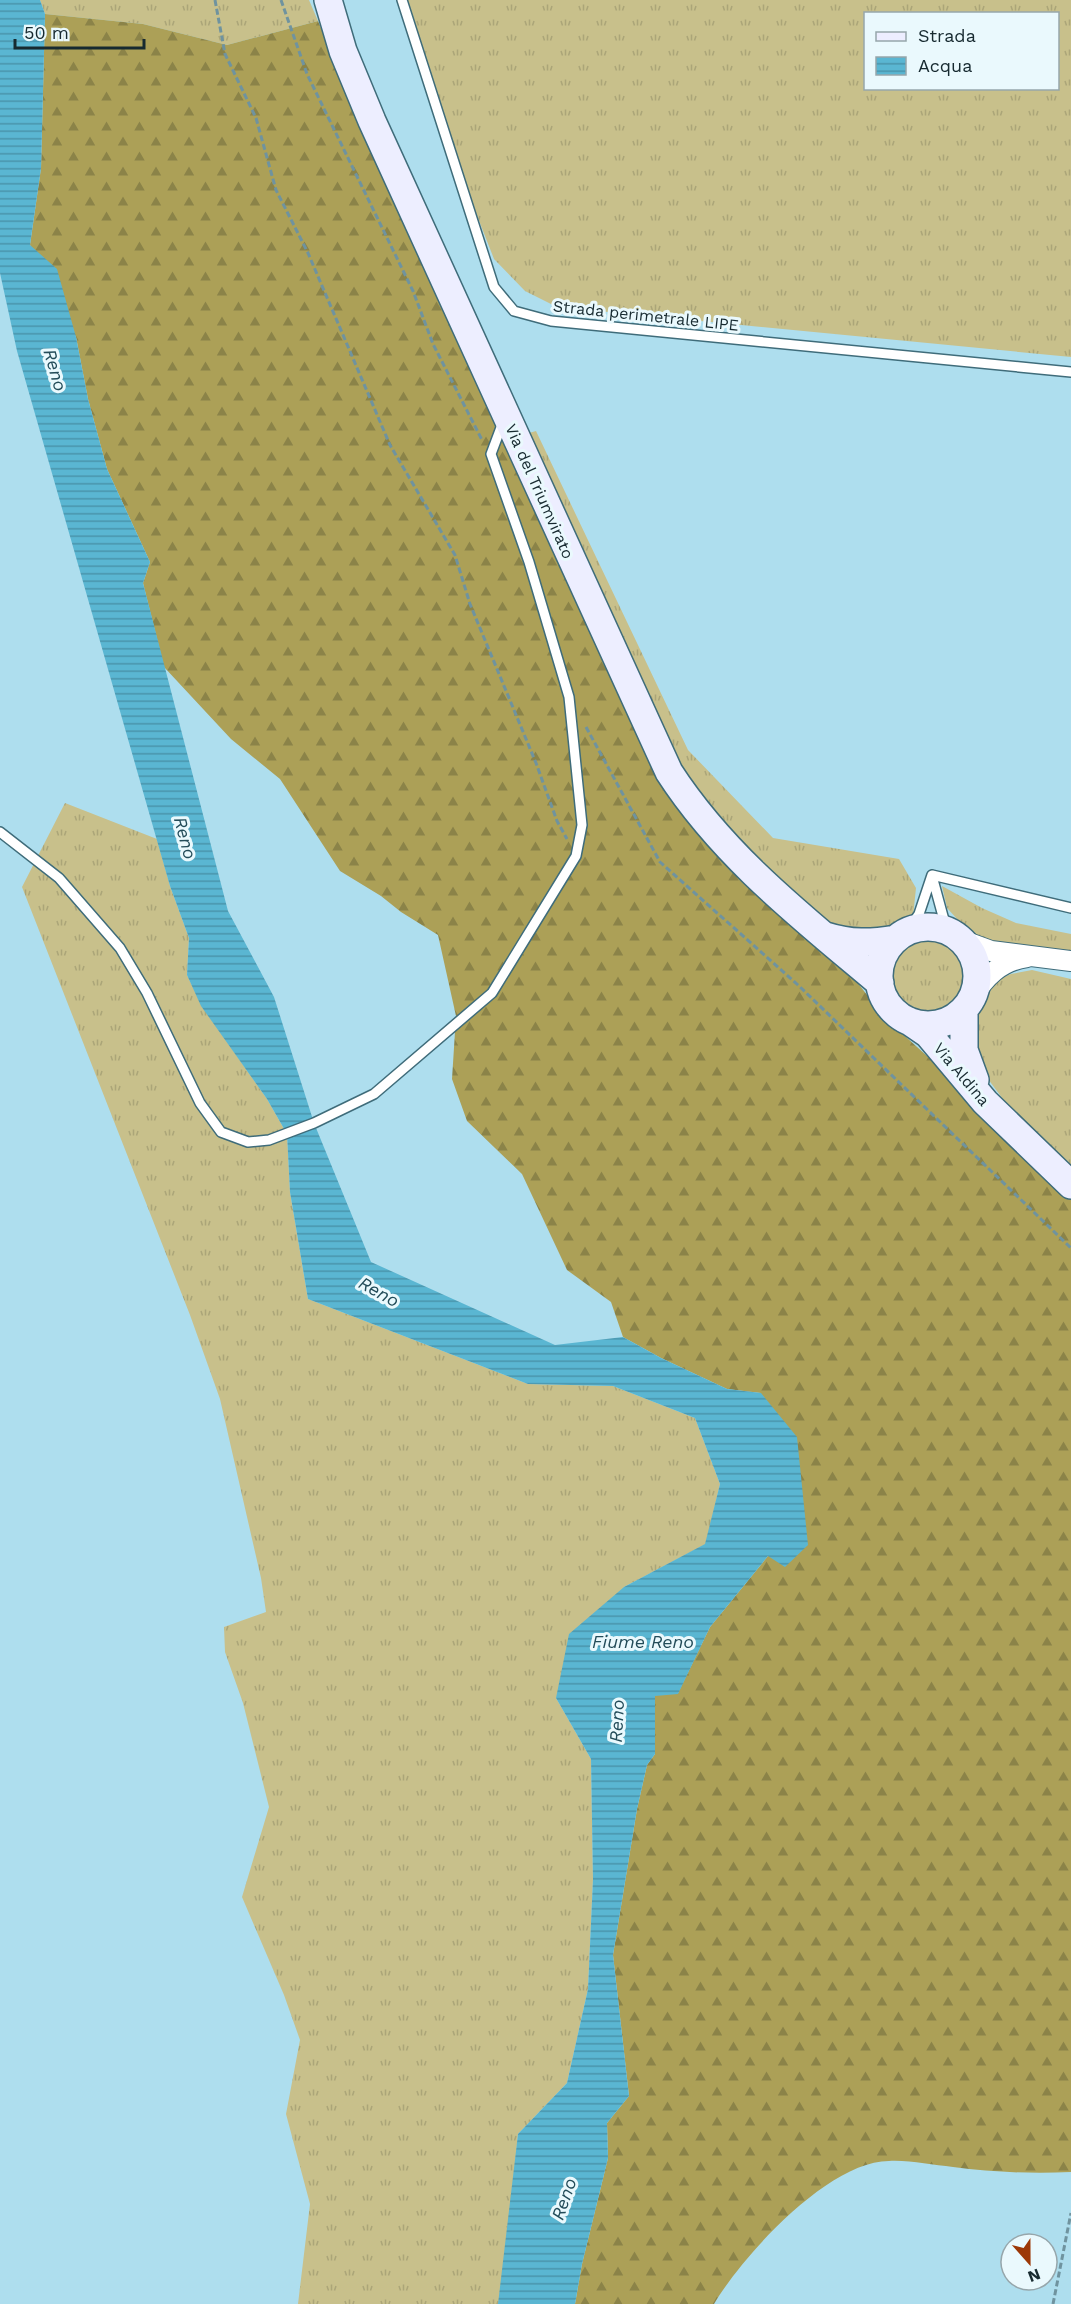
<svg xmlns="http://www.w3.org/2000/svg" width="1071" height="2304" font-family="'Work Sans',sans-serif">
<style>
.grass{fill:url(#grass-tufts);fill-rule:evenodd}
.forest{fill:url(#forest-firs)}
.water{fill:url(#water-rules)}
.lines{fill:none;stroke-linecap:round;stroke-linejoin:round}
.lane-casing{stroke:#3f6c7a;stroke-width:12}
.street-casing{stroke:#3f6c7a;stroke-width:22}
.secondary-casing{stroke:#3f6c7a;stroke-width:30}
.path{stroke:#6f939f;stroke-width:3;stroke-dasharray:6 3;stroke-linecap:butt}
.lane{stroke:#fff;stroke-width:9}
.street{stroke:#fff;stroke-width:20}
.secondary{stroke:#edeeff;stroke-width:27}
.labels{text-anchor:middle;stroke-width:6;stroke-linejoin:round;paint-order:stroke}
.street-label{font-size:16px;fill:#172a30;stroke:#eaf9fd}
.water-label{font-size:18px;font-style:italic;fill:#234c59;stroke:#eaf9fd}
</style>
<defs>
<pattern id="grass-tufts" width="24" height="20" patternUnits="userSpaceOnUse" patternTransform="scale(1.5)"><rect width="24" height="20" fill="#c8c08b"/><path d="M3 7l-1-3M5 7V3M7 7l1-3M15 17l-1-3M17 17v-4M19 17l1-3" fill="none" stroke="#aba578"/></pattern>
<pattern id="forest-firs" width="22" height="20" patternUnits="userSpaceOnUse" patternTransform="scale(1.5)"><rect width="22" height="20" fill="#aca057"/><path d="M5 1l3.5 6h-7zM16 11l3.5 6h-7z" fill="#8b8348"/></pattern>
<pattern id="water-rules" width="6" height="5" patternUnits="userSpaceOnUse" patternTransform="scale(1.5)"><rect width="6" height="5" fill="#5ab6d2"/><path d="M0 2.5h6" fill="none" stroke="#4994ab"/></pattern>
</defs>
<rect width="100%" height="100%" fill="#aedeee"/>
<path class="grass" d="M40,0h269l9,21 -91,24 -84,-21 -98,-10z
M406,0h665v357l-514,-50 -32,-16 -31,-32 -32,-82zM866,14h192v74h-192z
M536,431l152,319 85,88 126,21 17,29 -3,29 -19,15 -57,-2 -24,-18 -68,-63 -51,-56 -40,-77 -125,-283z
M65,803l92,36 13,47 19,52 -2,37 15,31 65,93 20,35 3,58 18,107 220,85 85,2 82,32 25,66 -14,60 -82,43 -68,111 35,61 2,120 -5,110 -21,94 -49,51 -17,170h-203l12,-100 -24,-90 14,-74 -16,-45 -42,-98 27,-90 -26,-104 -18,-51 -1,-25 42,-15 -5,-34 -41,-179 -30,-84 -168,-428z
M942,886l40,22 34,15 55,11v22l-86,-12 -16,-12 -22,-24z
M890 975a38 38 0 1 1 76 0a38 38 0 1 1-76 0Z
M1032,970l39,9v194l-54,-55 -32,-43 -15,-43 10,-29 16,-23 15,-6z"/>
<path class="forest" d="M45,14l98,10 84,21 91,-24 33,78 102,220 38,98 25,42 129,285 205,229 35,45 186,168v986c-40,2 -79,0 -118,-5 -21,-2 -43,-7 -64,-6 -60,0 -146,94 -175,143h-139l7,-40 26,-106 -1,-35 22,-27 -16,-141 24,-146 10,-44 8,-11v-59l23,-2 32,-66 58,-71 -7,-163 -34,-4 -66,-31 -38,-21 -12,-35 -44,-32 -45,-96 -55,-53 -15,-42 4,-63 -18,-81 -37,-23 -20,-16 -41,-25 -60,-92 -49,-40 -67,-72 -21,-84 7,-21 -43,-93 -19,-70 -12,-62 -46,-92 11,-77z"/>
<path class="water" d="M0,0h40l5,14 -4,154 -11,77 27,24 19,68 12,62 19,70 43,93 -7,21 85,328 46,86 40,126 57,139 184,83 68,-8 38,21 66,31 34,4 36,44 11,108 -23,22 -17,-11 -58,71 -32,67 -23,2v58l-8,11 -10,44 -24,146 16,141 -22,27 1,35 -26,106 -7,40h-77l20,-170 49,-51 21,-94 5,-110 -2,-120 -35,-61 13,-64 55,-47 81,-43 15,-60 -25,-66 -82,-32 -85,-2 -220,-85 -18,-107 -3,-58 -20,-35 -66,-93 -14,-31 2,-37 -19,-52 -153,-535 -17,-78z"/>
<g class="lines">
<defs>
<path id="lane" d="M402,0l92,287 20,24 37,10 520,51
M0,832l59,46 61,70 27,45 53,110 21,29 27,10 21,-2 45,-17 60,-29 118,-101 84,-137 6,-31 -13,-128 -40,-135 -38,-108 12,-32
M932,875l139,33
M932,876l15,55
M906,933l13,-19 13,-39"/>
<path id="street" d="M961,940l30,11 80,10
M971,999c14,-22 29,-38 56,-42"/>
<path id="secondary" d="M328,0l15,51 29,70 297,651c55,85 134,146 211,211
M879 976a49 49 0 1 1 98 0a49 49 0 1 1-98 0Z
M826,936c25,8 45,7 70,3
M964,1009v41l11,30
M909,1021l19,13 57,68 86,83"/>
</defs>
<use href="#lane" class="lane-casing"/>
<use href="#street" class="street-casing"/>
<use href="#secondary" class="secondary-casing"/>
<path class="path" d="M215,0l10,54 31,64 20,72 32,63 82,192 65,110 15,49 66,159 21,58 10,18
M281,0l26,74 106,217 20,53 49,96
M586,727l74,135 138,123 273,263
M1053,2304l18,-91"/>
<use href="#lane" class="lane"/>
<use href="#street" class="street"/>
<use href="#secondary" class="secondary"/>
</g>
<g class="labels">
<g class="street-label">
<text transform="translate(646 315) rotate(6)" y="6">Strada perimetrale LIPE</text>
<text transform="translate(540 491) rotate(66)" y="6">Via del Triumvirato</text>
<text transform="translate(962 1074) rotate(50)" y="6">Via Aldina</text>
</g>
<g class="water-label">
<text transform="translate(55 370) rotate(74)" y="6">Reno</text>
<text transform="translate(185 838) rotate(75)" y="6">Reno</text>
<text transform="translate(379 1292) rotate(29)" y="6">Reno</text>
<text x="643" y="1648">Fiume Reno</text>
<text transform="translate(617 1721) rotate(-87)" y="6">Reno</text>
<text transform="translate(564 2199) rotate(-71)" y="6">Reno</text>
</g>
</g>
<rect x="864" y="12" width="195" height="78" fill="#eaf9fd" stroke="#96a6ab" stroke-width="1.5"/>
<rect x="876" y="32" width="30" height="9" fill="#edeeff" stroke="#96a6ab" stroke-width="1.5"/>
<text x="918" y="42" font-size="18" fill="#172a30">Strada</text>
<rect x="876" y="57" width="30" height="18" fill="url(#water-rules)" stroke="#96a6ab" stroke-width="1.5"/>
<text x="918" y="72" font-size="18" fill="#172a30">Acqua</text>
<g transform="translate(1029 2262) rotate(159)"><circle r="28" fill="#eaf9fd" stroke="#96a6ab" stroke-width="1.5"/>
<path d="M0-4.5L10 22L0 15L-10 22Z" fill="#9c3807"/>
<text y="-9" font-size="16" font-weight="bold" text-anchor="middle" fill="#172a30">N</text>
</g>
<path d="M15 39v9h129v-9" fill="none" stroke="#172a30" stroke-width="3"/>
<text x="24" y="39" font-size="18" fill="#172a30" stroke="#eaf9fd" stroke-width="4.5" paint-order="stroke">50 m</text>
</svg>
